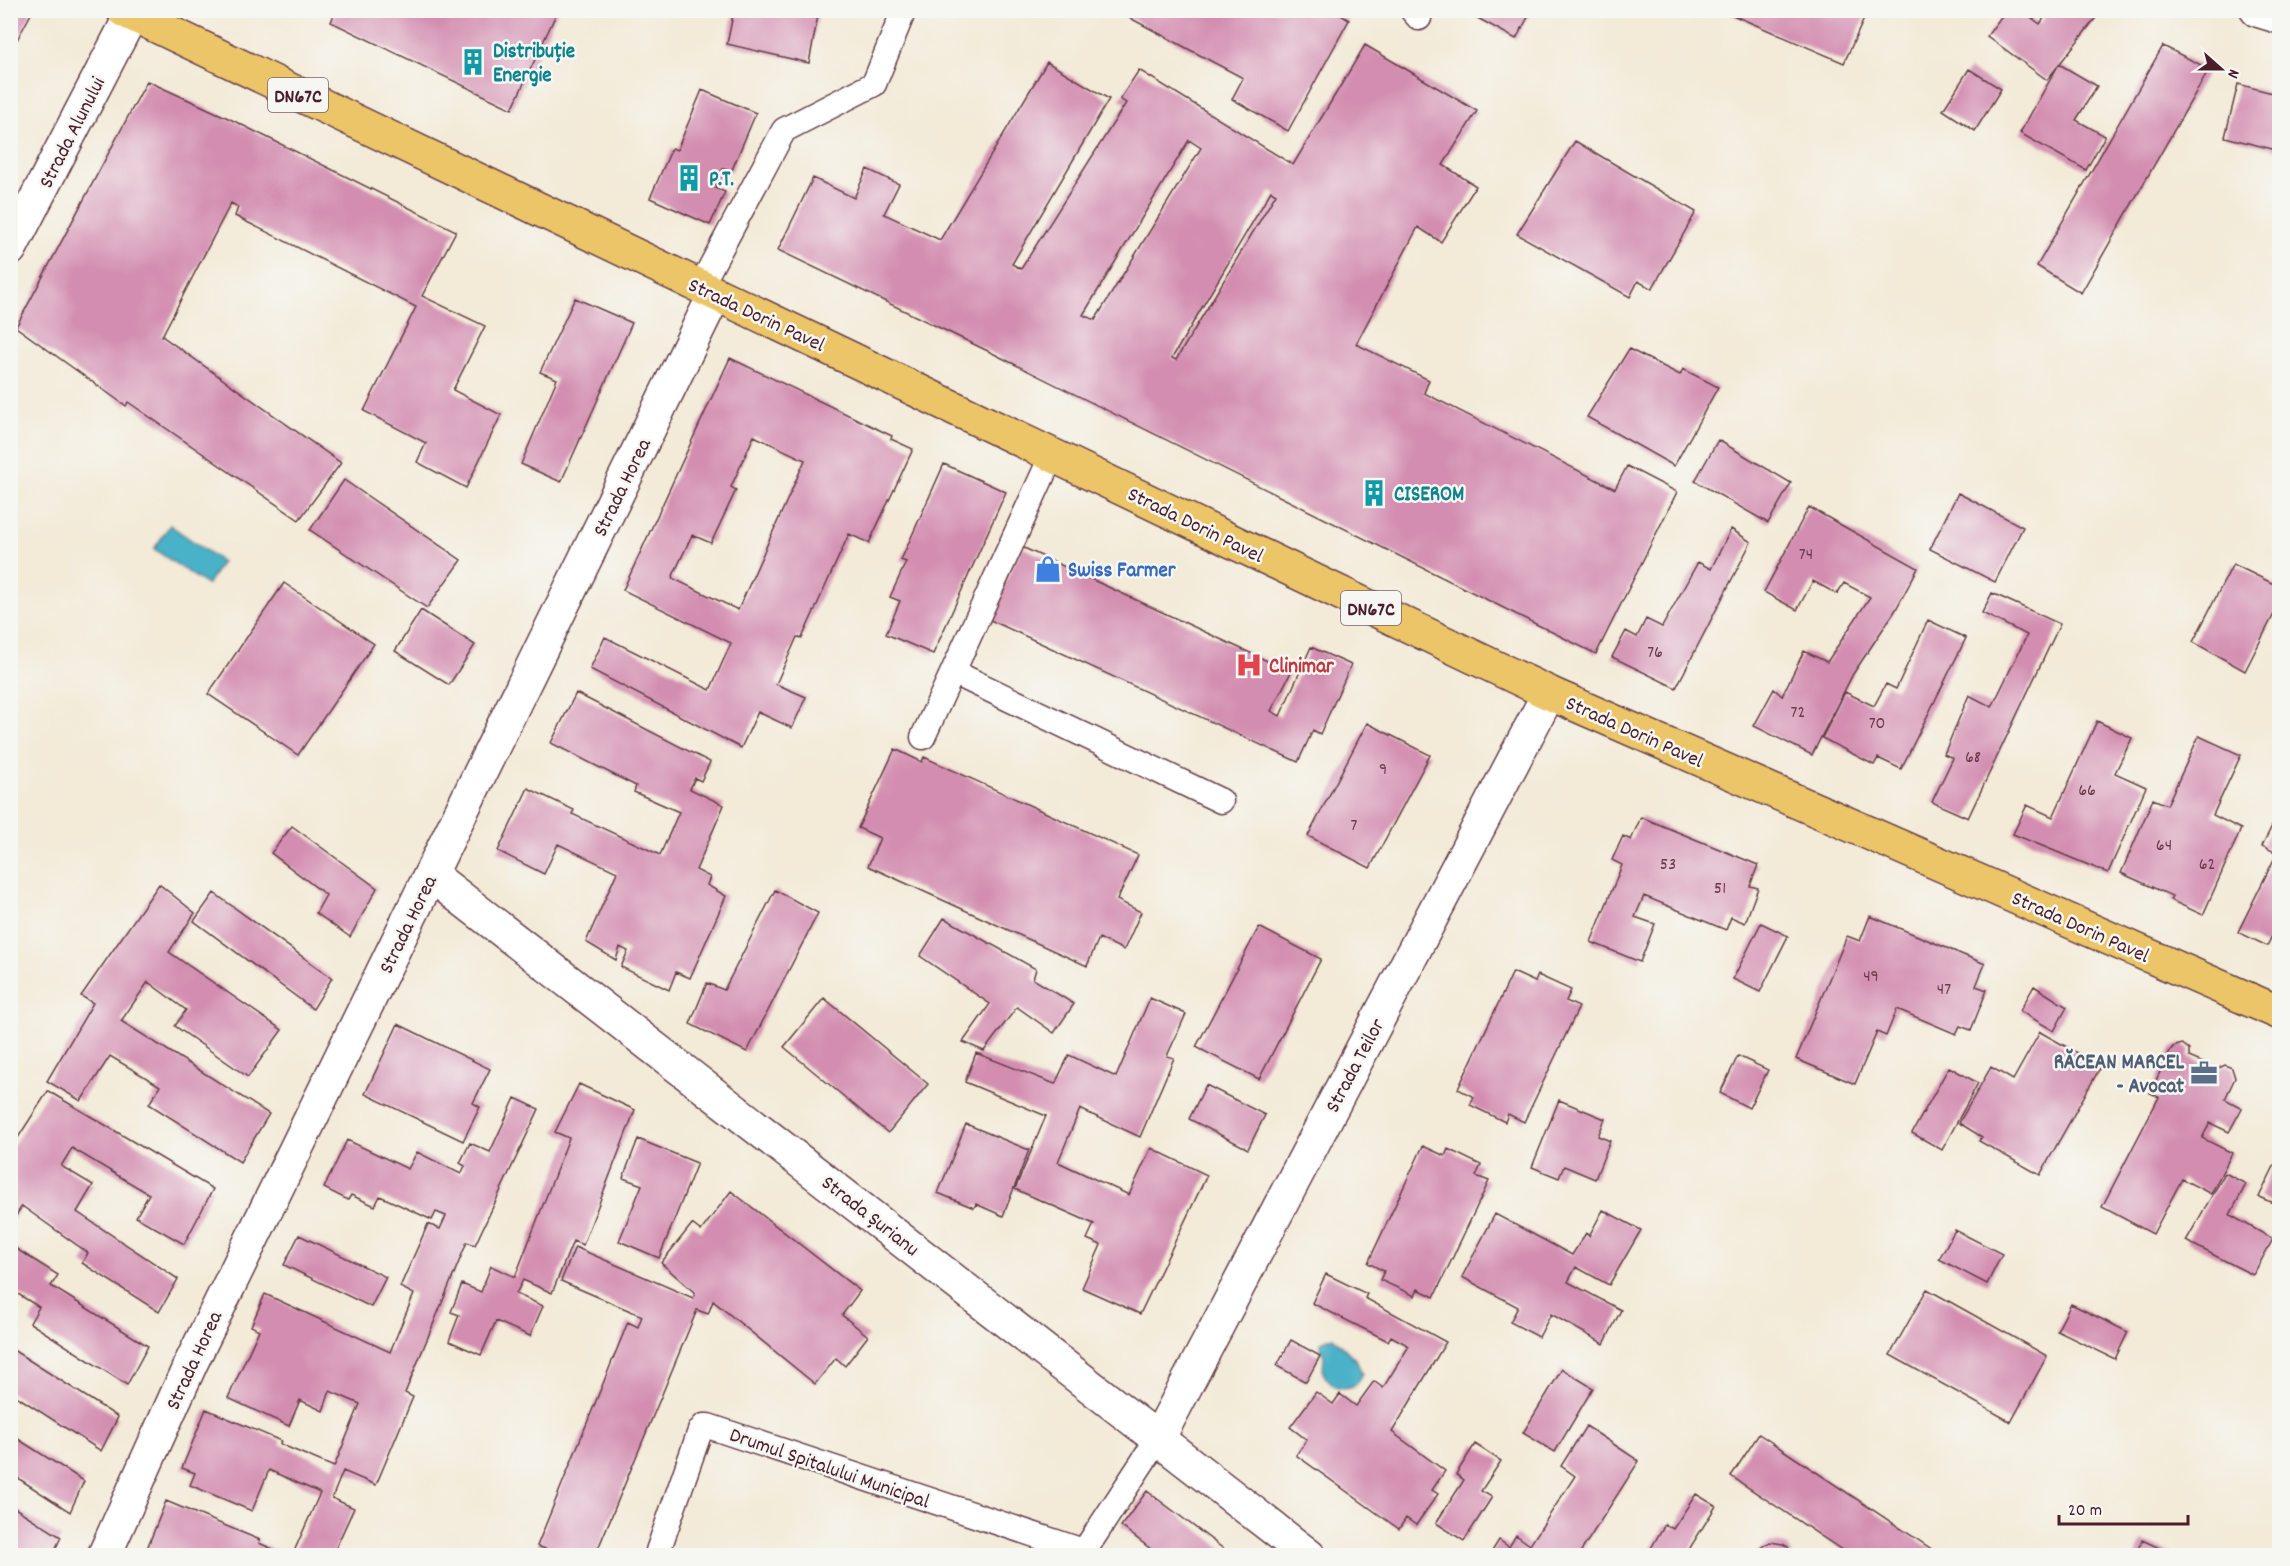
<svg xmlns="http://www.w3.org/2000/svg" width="2290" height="1566" font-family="Dekko,sans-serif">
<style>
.water{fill:#49b1c8;stroke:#4a687a;stroke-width:1.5}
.building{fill:#d38db0;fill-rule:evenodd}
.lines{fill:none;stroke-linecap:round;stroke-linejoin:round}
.lane-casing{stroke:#633d45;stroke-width:27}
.street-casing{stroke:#633d45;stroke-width:36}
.primary-casing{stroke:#633d45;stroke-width:36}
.lane{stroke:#fff;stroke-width:24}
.street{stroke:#fff;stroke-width:33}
.primary{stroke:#ecc569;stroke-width:33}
.labels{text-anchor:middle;stroke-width:5;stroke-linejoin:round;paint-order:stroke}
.number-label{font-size:18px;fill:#6c3a4c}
.shield{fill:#f6f6f2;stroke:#7e6067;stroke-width:1.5}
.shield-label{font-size:20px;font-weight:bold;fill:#4a1f2b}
.culture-label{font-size:21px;font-weight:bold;fill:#0d838f;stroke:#f6f6f2;text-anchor:start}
.street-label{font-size:21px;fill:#4a1f2b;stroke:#f6f6f2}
.shop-label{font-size:21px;font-weight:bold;fill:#366cbe;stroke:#f6f6f2;text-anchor:start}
.health-label{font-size:21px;font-weight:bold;fill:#be3a42;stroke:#f6f6f2;text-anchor:start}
.service-label{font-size:21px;font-weight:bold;fill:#4e5e75;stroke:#f6f6f2;text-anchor:end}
</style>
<rect width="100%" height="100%" fill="#f6f6f2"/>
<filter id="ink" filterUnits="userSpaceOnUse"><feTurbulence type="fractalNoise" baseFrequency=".0167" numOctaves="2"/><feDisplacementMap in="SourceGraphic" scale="12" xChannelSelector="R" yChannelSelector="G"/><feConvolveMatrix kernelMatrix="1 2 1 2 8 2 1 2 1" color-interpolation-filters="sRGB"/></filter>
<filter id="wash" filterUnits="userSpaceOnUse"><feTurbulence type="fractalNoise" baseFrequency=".008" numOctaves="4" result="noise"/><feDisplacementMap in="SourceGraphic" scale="24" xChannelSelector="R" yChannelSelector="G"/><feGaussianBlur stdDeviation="1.35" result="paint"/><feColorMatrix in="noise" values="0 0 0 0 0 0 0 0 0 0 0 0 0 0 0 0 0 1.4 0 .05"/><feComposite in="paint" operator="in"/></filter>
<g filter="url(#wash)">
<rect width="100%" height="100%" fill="#f3ead7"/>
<path class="water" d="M170,525l52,37 -15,23 -53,-36z
M1333,1337l23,23 6,13 -6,12c-15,6 -25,2 -33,-12l1,-18 -3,-4v-9z"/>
<g id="blocks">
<path class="building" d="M10,10l22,2 -22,41z
M336,10h222l-46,99 -181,-87z
M734,10h85l-10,53 -82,-19z
M1115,10h218l16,10 -61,111 -56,-32 11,-21z
M1463,10h69l-16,29z
M1721,10h147l-24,53z
M2006,10h15l19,14 9,-14h53l-55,70 -60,-44z
M1365,45l112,66 -34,54 33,21 -35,56 -23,-15 -62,117 73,36 -5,13 191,96 12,-23 50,26 -81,162 -606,-302 -212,-102 35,-72 41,20 13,-29 32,15 -15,30 56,26 107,-178 62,37 -97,165 9,5 105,-166 -6,-4 19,-29 154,95zM1189,140l12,8 -106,172 -12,-5zM1271,191l5,3 -100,166 -4,-2z
M2163,46l46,23 -128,224 -44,-27z
M2059,64l38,22 -21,34 29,16 -19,34 -66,-37z
M1969,69l32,20 -26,42 -32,-21z
M147,81l79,36 230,114 -34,65 63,30 -32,64 48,25 -35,73 -49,-26 9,-19 -62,-32 52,-104 -181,-91 3,-9 -7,-4 -69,133 179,127 -42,57 -171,-118 -2,4 -110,-79z
M2238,84l42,11v56l-55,-14z
M702,90l54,23 -25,59 -8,-3 -8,19 10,4 -15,33 -60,-27 22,-50 5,2z
M1575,141l121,71 -44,77 -14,-8 -8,16 -113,-63z
M575,298l57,25 -71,159 -40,-18 36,-85 -17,-7z
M1629,349l51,26 3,-6 35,18 -44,79 -87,-49z
M730,358l162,78 -1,3 22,10 -44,94 -20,-9 -47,104 -5,-1 -21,47 30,13 -14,31 -34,-16 -17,36 -151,-79 15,-32 105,53 21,-47 -108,-53zM754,436l51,24 -67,150 -66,-32 20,-43 19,8 25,-53 -5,-3z
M1718,440l73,43 -23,40 -73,-42z
M944,464l62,28 -73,162 -47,-20 14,-33 -10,-4 16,-35 -5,-2z
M344,480l117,80 -34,48 -117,-78z
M1958,493l65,34 -28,55 -65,-33z
M1809,507l109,61 -23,43 -42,63 -41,81 -58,-29 20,-37 8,7 22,-45 23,11 43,-65 -26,-14 -7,11 -24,-13 -16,29 -33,-18z
M1731,529l20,13 -75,146 -64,-31 14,-26 11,6 9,-18 16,8 36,-65 13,7z
M1022,547l269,125 -20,39 9,5 31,-69 40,18 -31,69 -7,-4 -15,32 -310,-143z
M2233,564l47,23v15l-35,69 -52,-29z
M284,583l90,61 -76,111 -90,-61z
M1992,593l68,31 -92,194 -36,-16 21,-44 -9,-4 25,-59 23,12 35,-72 -45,-22z
M421,610l54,35 -26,40 -54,-34z
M1928,620l38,18 -65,131 -23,-11 -4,7 -52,-27 23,-46 29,14 12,-22 10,5z
M576,693l134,69 -9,19 -6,-3 -5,11 34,16 -28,65 14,7 -3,8 19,11 -36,82 -14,-6 -7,18 -48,-23 7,-16 -8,-4 -4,13 -30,-18 31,-70 -59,-28 -14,30 -46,-23 30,-63 46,22 -2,4 88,41 19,-43 -45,-20 2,-6 -85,-43z
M2097,721l35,17 -17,35 31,14 -38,86 -95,-39 14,-29 26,12z
M1367,723l63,32 -60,113 -62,-32z
M2199,736l42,19 -28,60 28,14 -38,86 -33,-15 2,-4 -51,-23 32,-74 14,6z
M895,749l27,13 2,-5 214,98 -21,45 24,12 -17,38 -25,-12 -12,28 -219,-100 12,-28 -22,-10z
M2280,810v110l-13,26 -29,-14 39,-79 -15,-7z
M1641,817l117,48 -8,21 8,2 -13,35 -14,-6 -5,13 -82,-34 -9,21 20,7 -15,38 -49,-20 31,-77 -10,-5 11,-24 8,4z
M292,826l85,62 -27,49 -34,-24 10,-18 -55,-42z
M159,884l36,29 -26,39 113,78 -34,47 -73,-51 11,-16 -38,-28 -27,39 148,93 -29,48 -91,-58 11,-18 -50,-30 -29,45 -34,-20 46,-78 -12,-7z
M775,890l43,23 -71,139 -57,-28 17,-41 17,7z
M214,893l118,85 -19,31 -119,-88z
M1870,916l115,48 -9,22 11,4 -16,40 -11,-4 -4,8 -59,-25 -11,27 -9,-4 -22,52 -59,-25 51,-123 13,5z
M944,918l92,51 -3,10 41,25 -20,29 -37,-26 -33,44 -21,-9 27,-38 -70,-48z
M1761,923l27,13 -28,56 -27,-13z
M1259,927l62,32 -62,120 -63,-32z
M1513,972l22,10 3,-7 33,15 -5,11 13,6 -55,115 -16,-8 -3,8 -35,-17 4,-8 -16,-8z
M2034,986l33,21 -13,24 -34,-20z
M824,998l104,86 -40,49 -104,-86z
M1150,998l36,16 -19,42 7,2 -34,79 -60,-28 -22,53 71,33 22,-47 56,27 -67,139 -58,-26 19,-43 -14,-6 7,-15 -79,-35 31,-73 -81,-34 11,-29 79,31 14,-29 47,22z
M398,1024l92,45 -17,34 7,4 -17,34 -98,-47z
M2040,1032l61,34 -61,109 -61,-34 3,-4 -23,-14 32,-56 22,13z
M2182,1044l7,5v8l28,12 8,-4 7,3 3,10 -10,21 17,9 -13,24 -19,-9 -8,15 30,15 -21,41 -29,-15 -29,55 -51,-27 57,-110 -9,-4 20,-42 3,-4z
M1738,1056l30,14 -19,38 -29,-15z
M1949,1067l29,16 -36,67 -30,-17z
M579,1084l56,26 -52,135 -10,-4 -21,52 -29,-13 -7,14 27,12 -13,30 -34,-15 -15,34 -32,-14 10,-26 -8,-3 11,-28 19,8 10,-26 24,11 54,-139 -14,-6z
M1206,1085l59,30 -17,34 -59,-30z
M48,1091l165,98 -29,55 -48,-27 13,-23 -77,-46 -11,18 32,19 -16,27 101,67 -19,33 -77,-49 6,-10 -66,-47 -12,19v-75z
M515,1098l24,11 -64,136 -8,-3 -62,151 8,4 -37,88 -33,-14 -11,27 22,10 -22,48h-40l28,-63 -51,-23 -17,41 -62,-26 5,-12 -13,-5 24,-59 75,32 -1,3 54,23 26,-63 -30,-13 -7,20 -23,-11 -11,26 -61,-28 31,-68 -8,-4 14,-32 125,58 24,-58 -14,-7 28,-63 12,5 6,-13 -10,-4 -4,8 -52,-24 -5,10 -24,-11 -3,5 -24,-12 23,-48 61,29 9,-17 44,22 4,-8 -5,-3 10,-20 20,9z
M1559,1100l46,19 -7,17 12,5 -15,38 -31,-13 -5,12 -27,-11z
M966,1124l63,26 -26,66 -27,-12 -2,4 -36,-15z
M638,1139l59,24 -38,95 -40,-17 23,-56 -19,-7z
M1423,1146l22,10 3,-7 33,16 -5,11 13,5 -55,116 -16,-8 -3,7 -35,-16 4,-9 -16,-8z
M2280,1154v52l-21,-9z
M2225,1173l21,11 -16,31 43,24 -20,36 -67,-34z
M731,1191l129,100 -18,24 26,21 -23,30 -9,-8 -21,26 -102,-83 -5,13 -11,-4 -102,246h-46l2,-5 -14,-5 91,-224 10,5 4,-11 -81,-35 14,-34 118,51 2,-5 -34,-30 31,-39 9,7z
M1603,1210l38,20 -32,55 -33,-18 -8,15 53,28 -17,34 -53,-30 -12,23 -29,-15 8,-15 -56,-30 33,-63 77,41 14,-22 3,3z
M1955,1230l47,24 -15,30 -48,-25z
M299,1235l87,42 -15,30 -87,-42z
M10,1245l48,30 -7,11 97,60 -21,39 -97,-62 9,-16 -29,-18z
M1326,1274l41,20 -2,4 81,44 -54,90 53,39 -13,19 6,4 -22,31 -10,-7 -7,11 -103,-74 11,-15 -17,-13 26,-35 17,12 7,-10 16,12 18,-25 9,7 26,-42 -18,-10 -3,5 -76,-38z
M1927,1289l120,67 -36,66 -121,-67z
M2071,1304l57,28 -13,27 -58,-28z
M1291,1340l29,16 -14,26 -29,-16z
M10,1348l108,69 -17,34 -91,-59z
M1562,1369l31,19 -38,64 -32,-19z
M1586,1426l53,35 -61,95h-89l10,-16 10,7 7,-12 14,10 45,-69 -14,-10z
M10,1434l74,47 -14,31 -60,-39z
M1759,1434l183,122h-91l-120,-80z
M1475,1444l26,17 -20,30 11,6 -28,44 -28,-18 28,-43 -8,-6z
M1147,1491l86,65h-73l-39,-30z
M1696,1494l20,12 -31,50h-26l-9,-6 15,-26 8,5z
M166,1501l94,39 -1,3 30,13h-82l-8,-4 -1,4h-54z
M10,1505l51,32 -9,19h-31l-11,-7z
M2142,1540l35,16h-42z
M1770,1542l13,2 5,3 5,9h-38l5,-7z"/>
</g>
</g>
<g filter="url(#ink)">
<use href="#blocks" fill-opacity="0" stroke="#633d45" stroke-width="1.5"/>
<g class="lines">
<defs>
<path id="lane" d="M1412,10l7,8
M700,287l84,-157 90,-46 30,-74
M953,672l268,129
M923,737l129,-282
M658,1551l42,-120 4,-5h4l375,125
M1081,1556l78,-119"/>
<path id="street" d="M2257,10l23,7
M10,249l124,-239
M431,875l878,681
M1159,1437l390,-744
M104,1556l87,-193 524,-1069"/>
<path id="primary" d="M123,10l1426,683 731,320"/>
</defs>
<use href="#lane" class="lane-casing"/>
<use href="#street" class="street-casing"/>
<use href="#primary" class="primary-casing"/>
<use href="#lane" class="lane"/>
<use href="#street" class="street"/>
<use href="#primary" class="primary"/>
</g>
</g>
<defs>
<symbol id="building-bare" viewBox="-9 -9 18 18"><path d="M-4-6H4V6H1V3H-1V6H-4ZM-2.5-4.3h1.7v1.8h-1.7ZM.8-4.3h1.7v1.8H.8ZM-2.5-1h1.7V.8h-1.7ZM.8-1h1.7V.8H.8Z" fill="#0f9aa8" stroke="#f6f6f2" stroke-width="2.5" paint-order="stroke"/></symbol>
<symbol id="shop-bare" viewBox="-9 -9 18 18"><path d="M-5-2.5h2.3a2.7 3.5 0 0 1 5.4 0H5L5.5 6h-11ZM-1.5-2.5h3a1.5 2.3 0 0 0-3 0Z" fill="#3f7fe0" stroke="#f6f6f2" stroke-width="2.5" paint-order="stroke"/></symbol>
<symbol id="hospital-bare" viewBox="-9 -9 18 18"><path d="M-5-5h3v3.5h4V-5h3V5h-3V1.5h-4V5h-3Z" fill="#e0444e" stroke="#f6f6f2" stroke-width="2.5" paint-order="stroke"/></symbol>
<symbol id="office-bare" viewBox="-9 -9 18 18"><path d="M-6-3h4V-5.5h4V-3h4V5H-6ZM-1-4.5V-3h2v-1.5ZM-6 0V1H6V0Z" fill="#5c6f8a" stroke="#f6f6f2" stroke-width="2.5" paint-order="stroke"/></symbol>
</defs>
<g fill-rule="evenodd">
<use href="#building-bare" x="454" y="43" width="38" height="38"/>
<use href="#building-bare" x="670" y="159" width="38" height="38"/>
<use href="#building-bare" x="1355" y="474" width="38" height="38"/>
<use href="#shop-bare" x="1029" y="550" width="38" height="38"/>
<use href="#hospital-bare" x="1230" y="646" width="38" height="38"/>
<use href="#office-bare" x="2185" y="1054" width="38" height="38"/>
</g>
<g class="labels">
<g class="number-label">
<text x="1806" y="559">74</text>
<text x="1655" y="657">76</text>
<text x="1798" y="717">72</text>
<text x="1877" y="728">70</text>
<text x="1973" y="762">68</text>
<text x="1383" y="774">9</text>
<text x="2087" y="795">66</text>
<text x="1354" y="830">7</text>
<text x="2164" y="850">64</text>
<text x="1668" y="869">53</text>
<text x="2207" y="869">62</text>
<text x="1720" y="893">51</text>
<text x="1871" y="981">49</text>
<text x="1944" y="994">47</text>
</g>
<g class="shield">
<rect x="268" y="78" width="60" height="34" rx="4.5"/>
<rect x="1341" y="591" width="60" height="34" rx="4.5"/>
</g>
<g class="shield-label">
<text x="298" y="102">DN67C</text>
<text x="1371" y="615">DN67C</text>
</g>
<g class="culture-label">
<text x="493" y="57">Distribuție<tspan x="493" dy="24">Energie</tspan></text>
<text x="709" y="185">P.T.</text>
<text x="1394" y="500">CISEROM</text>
</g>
<g class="street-label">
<text transform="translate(71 132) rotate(-63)" y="7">Strada Alunului</text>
<text transform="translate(757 314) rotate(25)" y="7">Strada Dorin Pavel</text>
<text transform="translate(621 487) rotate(-64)" y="7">Strada Horea</text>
<text transform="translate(1196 524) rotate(26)" y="7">Strada Dorin Pavel</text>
<text transform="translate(1635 731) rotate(24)" y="7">Strada Dorin Pavel</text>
<text transform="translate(407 924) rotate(-64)" y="7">Strada Horea</text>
<text transform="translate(2081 926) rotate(24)" y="7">Strada Dorin Pavel</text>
<text transform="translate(1354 1065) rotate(-62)" y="7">Strada Teilor</text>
<text transform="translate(871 1215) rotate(38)" y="7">Strada Șurianu</text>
<text transform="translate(193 1360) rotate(-65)" y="7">Strada Horea</text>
<text transform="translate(830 1467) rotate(19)" y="7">Drumul Spitalului Municipal</text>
</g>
<g class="shop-label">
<text x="1068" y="576">Swiss Farmer</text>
</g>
<g class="health-label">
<text x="1269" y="672">Clinimar</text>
</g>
<g class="service-label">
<text x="2184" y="1068">RĂCEAN MARCEL<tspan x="2184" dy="24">- Avocat</tspan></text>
</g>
</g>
<rect width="2290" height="1566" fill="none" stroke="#f6f6f2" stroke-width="36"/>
<g transform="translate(2221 69) rotate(111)" stroke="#f6f6f2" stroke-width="4.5" paint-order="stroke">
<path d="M0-4.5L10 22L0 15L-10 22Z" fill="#4a1f2b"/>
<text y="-9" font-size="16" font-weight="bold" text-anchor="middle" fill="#4a1f2b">N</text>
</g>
<path d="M2059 1515v9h129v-9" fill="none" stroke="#4a1f2b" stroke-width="3"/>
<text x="2068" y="1515" font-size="18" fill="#4a1f2b" stroke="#f6f6f2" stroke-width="4.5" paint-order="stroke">20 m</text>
</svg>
